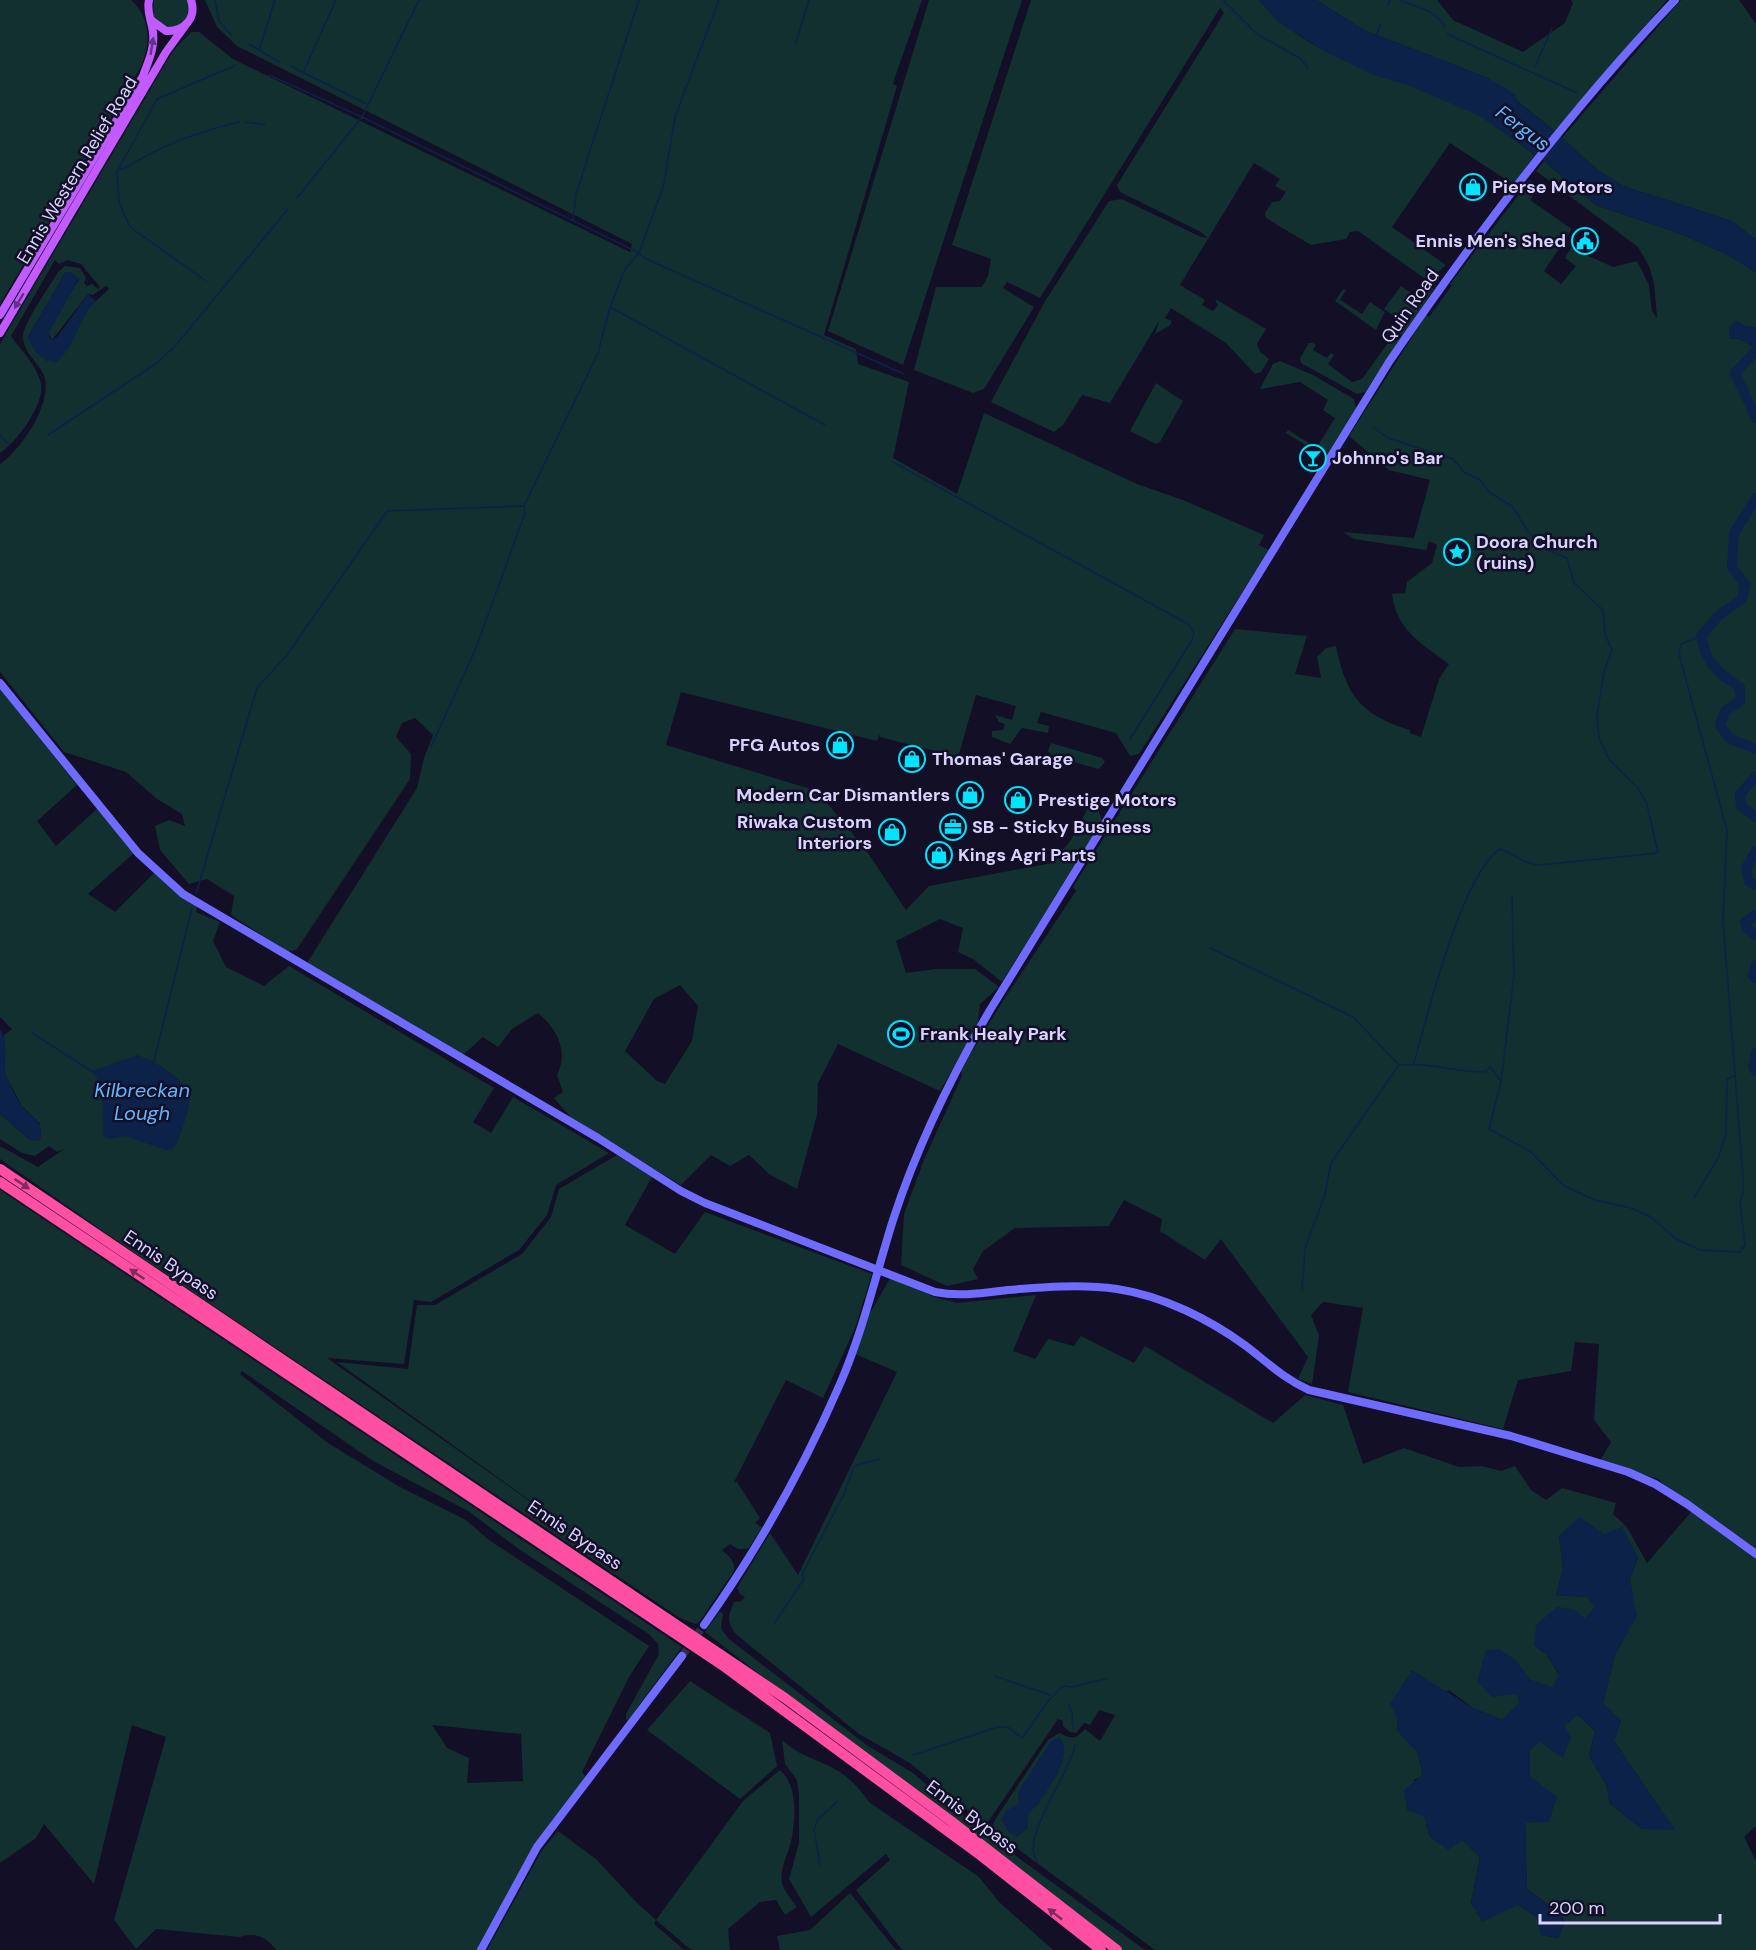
<svg xmlns="http://www.w3.org/2000/svg" width="1756" height="1950" font-family="'DM Sans',sans-serif">
<style>
.green{fill:#12302f;fill-rule:evenodd}
.water{fill:#0c2248}
.lines{fill:none;stroke-linecap:round;stroke-linejoin:round}
.stream{stroke:#0c2248;stroke-width:1.5}
.river{stroke:#0c2248;stroke-width:10}
.secondary-tunnel{stroke:#312d47;stroke-width:8;stroke-dasharray:8 4;stroke-linecap:butt}
.secondary{stroke:#6f6bff;stroke-width:8}
.primary{stroke:#c25bff;stroke-width:8}
.highway{stroke:#ff4fa3;stroke-width:10}
.oneway{fill:#623188}
.oneway2{fill:#7d2c5e}
.labels{text-anchor:middle;stroke-width:5;stroke-linejoin:round;paint-order:stroke}
.street-label{font-size:18px;fill:#d9d4ff;stroke:#130f26}
.poi-label{font-size:18px;font-weight:bold;fill:#d9d4ff;stroke:#130f26;text-anchor:start}
.water-label{font-size:20px;font-style:italic;fill:#62b6ff;stroke:#130f26}
</style>
<rect width="100%" height="100%" fill="#130f26"/>
<path class="green" d="M0,0h131c21,19 20,47 8,70l-139,234z
M154,0h33c7,16 -5,27 -21,28l-13,-11z
M205,0h717l-28,80 -1,4 4,2 -73,249 32,14 2,15 51,18 -16,76 64,36 27,-81 153,71 46,16 81,35 -5,10 10,5 -130,204 -9,2 -14,-23 -75,-21 -4,11 12,3 -1,7 -26,-5 -12,16 -18,-7v-6l11,-1 2,-6 -6,-2 -4,-7 17,5 4,-14 -40,-11 -18,62 -78,-20 -1,-3 -2,7 -196,-49 -15,53 151,46 49,59 40,60 23,-24 123,-23 19,-23 18,-34 10,5 3,10 -100,161 -29,-23 -15,-7 5,-24 -23,-9 -44,22 10,32 30,-4h39l24,18 -19,17 -2,20 -38,67 -102,-47 -20,39 -1,32 -20,74 -28,-15 -20,-19 -19,11 -19,-11 -30,30 -107,-64 -20,-23 9,-6 -6,-17c12,-24 0,-46 -19,-62l-26,16 -14,18 -15,-10 -20,18 -156,-92 110,-175 7,-30 9,-23 -18,-17 -13,5 -6,14 15,17 -1,25 -113,170 -9,3 -57,-37 3,-19 -27,-17 -18,5 -29,-34 -5,-24 14,-6 16,6 -3,-12 -25,-15 -31,-27 -62,-20 -64,-80v-208c21,-14 56,-65 43,-91 -6,-11 -20,-22 -20,-36 0,-14 27,-51 35,-65l7,-6 15,2 6,10 -2,5 3,3 5,-2 6,5 2,-2 -19,-23 -14,-4 -8,4 -4,-4 -44,76c10,14 27,31 30,48 4,20 -25,59 -41,69v-109l173,-293 18,-19h8l34,27 397,193 2,-8 -395,-198 -20,-19zM70,272l9,7 -31,53 4,8 36,-46 5,1 13,-9 3,3 -24,22 -38,50 -19,-24 37,-64zM680,985l18,21 -6,35 -27,43 -8,-3 -32,-30 29,-52z
M929,0h93l-119,365 -75,-34z
M1031,0h228c59,68 145,75 220,115 20,11 38,27 56,40l-22,29 -63,-41 -58,84 54,38 -9,8 -6,10 -73,-52 -8,1 -4,7 -35,6 -45,-27 -1,-5 7,-11 8,-1 6,-9 -11,-6 5,-7 -26,-16 -74,122 25,15 -3,5 11,6 5,-6 -3,-5h2l49,29 -9,15 3,8 9,7 -8,13 -6,2 -29,-31 -55,-35 -6,10 7,3 -3,5 -14,8 4,-13 -49,82 -28,-8 -19,30 -9,7 -63,-30 53,-99 65,-102 13,-2 79,38 7,1 -7,-6 -81,-40 -3,-7 107,-172 -4,-5 -180,290 -33,-16 -4,6 31,19 -50,82 -11,4 -59,-23 22,-83h46l6,-11 3,-17 -39,-14z
M1316,0h121l16,20 70,32 42,-29 8,-20 -2,-3h96l-112,131 -67,-53 -124,-48z
M1681,0h58l17,24v216l-24,-19 -109,-35 -24,-15 -37,-33z
M1544,161l52,44 82,28 48,21 30,18v56l-11,-2 -16,12 10,1 17,9v1478l-12,11 12,24v89h-601l-164,-121 5,-11 52,-78 11,-7c13,6 16,7 26,-4l15,12 15,-26 -16,-5 -9,15 -6,-2 -8,10 -6,-1 -7,-6v-5l-5,-2 -72,106 -76,-62 -51,-29 -122,-99c-11,-12 -9,-19 -3,-33l8,-1 3,-4 -5,-3 -3,-6 33,-55 28,42 99,-203 -42,-18 15,-41 22,-38 42,22 23,6 79,-8 -23,56 22,8 13,-20 26,7 7,-10 53,27 11,-17 128,77 32,-28 38,10 20,59 41,-16 55,19 23,-1 19,5 14,-5 16,24 15,10 16,-12 54,15 -3,11 14,13 20,36 45,-52 -34,-32 -58,-18 11,-19 -17,-22 5,-76 -24,-2 -4,29 -53,9 -15,49 -155,-37 15,-84 -40,-6 -12,13 8,21 -7,48 -14,-5 10,-22 -87,-118 -16,21 -45,-29 2,-12 -38,-19 -15,26 -94,2 -32,23 -10,18 5,10 -31,7 -46,-21 3,-51 20,-54 38,-84 -1,-6 40,-66 75,-113 -3,-4 162,-258 72,7 -12,38 26,4 -4,-21 9,-9 10,-2c10,50 25,69 74,84v3l11,4 18,-58 10,-15c-28,-21 -52,-33 -57,-70l13,-1 2,-11 25,-19 5,-18 -8,-4 -3,9 -72,-11 -11,-7 71,6 16,-58 -41,-10 -40,-34 77,-121 3,2 23,-32 -2,-1 80,-104 9,7 -9,13 42,29 -28,42 17,13 15,-18 -11,-8 6,-10 42,19 24,-6 12,24 3,26 5,7 -3,-35 -5,-17 -11,-19 -102,-76zM1604,1534l34,23 -8,23 6,36 -21,39 -12,48 18,18 -7,20 60,88h-32l-32,-25 -4,-20 -17,-28 6,-25 -18,-17 -47,35 -5,74 2,66 29,21 9,12 -7,16 -16,-3 -5,-18 -19,-12 -47,-2 9,-46 -18,-17 -32,-3 -16,-57 9,-5 -6,-23 -20,-22 1,-10 51,-30 24,18 29,12 18,-18 -3,-8 -39,-13 4,-11 35,-8 13,18 23,8 6,-13 -12,-20 -13,-10 51,-26 10,-12 -8,-10 -31,-2 7,-26 -4,-34z
M1401,286l19,13 9,-13 5,3 -69,103 -8,2 -56,-31 -1,-5 9,-15h4l3,2 -3,5 14,8 4,-5 3,2 -6,9 24,18 10,-3 41,-57 -19,-13z
M1343,289l3,1 -6,10 22,14 8,-12 15,10 -9,18 -41,-29z
M1280,361l33,14 41,24 2,9 -28,45 -21,-7 -21,-13 2,-3 24,15 7,-1 16,-26 -12,-8 5,-10 -28,-18 -40,7 13,-25z
M1156,383l27,18 -23,41 -4,2 -26,-13z
M0,689l77,96 -40,36 19,25 41,-37 37,44 -46,41 27,18 39,-39 43,34 -1,5 24,10 -7,19 13,26 38,19 25,-20 205,122 -21,34 18,11 22,-36 96,56 -53,32 -9,30 -28,35 -88,52 -17,-2 -10,64 -77,-6 251,177 -241,-173 71,7 9,-64h18l87,-51 29,-37 8,-28 58,-34 35,22 -27,48 50,29 30,-42 167,62 -17,54 -32,70 -37,-18 -52,102h3l23,36 -5,5 7,4 -14,22h-10l-8,-5 -8,6c7,7 13,10 12,21l-34,50 -5,3 -15,-6 -547,-366 -133,-93v-13l38,21 26,-18 -7,3 -8,-6 -14,10 -13,-3 -22,-14v-25l30,26 10,-16 -18,-18 -17,-32 -1,-39 8,-6 -12,-12z
M1051,743l51,15 3,4 -6,7 -47,-13 -4,-5z
M0,1190l682,457 -54,73 -2,-1v-5l33,-60 -1,-10 -9,-10 -129,-84 -52,-39 -95,-50 -131,-90 -2,3 88,69 72,44 66,33 23,20 160,106 -20,31 -47,95 4,5 -19,26 -89,147h-202c-9,-13 -21,-18 -36,-13l-84,-8 -20,20 -22,-29 52,-183 -34,-12 -38,159 -50,-60 -8,14 -36,25zM432,1725l89,9 2,47 -56,2 2,-25 -22,-10z
M720,1611l3,3 -2,15 8,10 139,107 45,27 70,59 162,118h-29l-411,-318z
M690,1681l80,52 7,33 -37,33 -93,-69z
M782,1740c17,15 26,16 45,25 17,7 32,22 42,37l110,75 20,25 54,48h-151l-46,-60 34,-30 -4,-6 -75,63 -22,-38 10,-36v-48l-2,-15 -12,-16z
M780,1770c17,15 16,45 12,67 -2,14 -13,31 -10,46 2,8 10,17 15,24l-12,8 -9,-15 -16,2 -32,27 2,21h-39l-35,-30 -2,4 30,26h-197l55,-100 16,-19 38,28 40,43 20,18 87,-119z
M850,1893l46,57h-116l-3,-14 33,-6z"/>
<path class="water" d="M1259,0h57l48,30 124,48 27,16 4,9 36,28 44,40 24,15 109,35 24,19v32l-30,-18 -48,-21 -82,-28 -52,-44 -64,-45 -70,-30 -36,-11 -50,-24 -47,-30z
M70,272l9,6 -30,54v5l3,3 5,-3 31,-43 8,7c-18,17 -20,44 -39,61 -15,-1 -25,-11 -29,-25l37,-64z
M1735,320l10,6 11,2v20l-17,-9 -10,-1v-9z
M0,1029c11,17 0,35 8,51 4,8 8,18 14,26 10,13 23,16 18,35l-10,-1 -30,-26z
M137,1055c16,5 52,25 52,43 1,14 -8,32 -12,46l-5,5 -6,1 -41,-14 -16,3 -5,-2c-5,-24 5,-46 -12,-66z
M1580,1517l24,17 18,-7 16,30 -8,23 7,36 -22,39 -12,48 18,18 -7,20 61,89 -33,-1 -32,-25 -4,-20 -17,-28 6,-25 -17,-16 -13,11 6,12 -8,20 -23,-16 -10,7v27l27,21 -8,25 -24,1 2,66 29,21 9,13 -7,15 -17,-3 -4,-18 -19,-12 -36,17 -11,-19 9,-46 -18,-17 -14,10 -18,-13 -6,-20 -17,-7 -3,-20 19,-16 -6,-22 -20,-22 1,-10 -8,-16 22,-34 61,38 29,12 18,-18 -3,-8 -25,3 -15,-16 9,-31 13,-1 18,12 13,19 23,7 6,-13 -12,-19 -13,-10 2,-20 21,-18 17,2 11,10 9,-12 -7,-10 -31,-2 7,-26 -4,-34z
M1059,1737c17,18 -12,51 -21,68 -10,6 -11,12 -10,23l-11,9 -8,-5 -8,-13 5,-8 12,-7v-12l33,-51z"/>
<g class="lines">
<path class="stream" d="M215,0l4,21 13,15
M1223,0l34,34 44,25 7,9
M1400,0c14,6 40,12 45,28
M1388,5l2,-5
M1447,34l130,59
M1376,37l5,-13
M249,44l10,6 16,-50
M795,45l14,-45
M259,50l20,12
M291,66l12,7 33,-73
M1535,67l17,-39
M304,73l63,31
M269,75l93,42 277,136 5,5 260,116
M246,122l19,3
M118,169h5c40,-24 71,-36 116,-47
M297,198l65,-81 57,-117
M573,220l3,-26 63,-194
M206,281l-76,-54 -11,-25 -2,-30 40,-73 79,-34
M610,307l215,118
M1373,427l15,11 65,21 11,13 16,8 9,12 24,15 15,25 22,19 17,7 7,25 29,27 2,24 7,16 -8,22 -7,44 2,22 10,21 29,29 9,16 11,49 -117,12c-17,0 -26,-11 -41,-16 -38,25 -73,167 -86,214
M0,435l9,10
M48,435l109,-72 19,-18 112,-136
M893,462l295,162 6,8 -2,8 -62,99
M431,747l45,-99 49,-135 -1,-7 74,-153 12,-46 15,-38 14,-16 25,-69 11,-67 44,-117
M196,894l61,-206 30,-33 100,-144 136,-5
M1512,896l2,79 -13,107 -12,47 42,23 33,34 31,14 36,8 20,9 25,22 24,11 40,2 5,-7 -5,-42 3,-10v-16l-20,-256 4,-91 -48,-176 2,-10 20,-8
M1210,948l143,69 45,47
M32,1033l61,39
M154,1061l38,-153
M1694,1198l24,-40 8,-23 1,-56 7,-3
M1302,1290l3,-42 20,-53 6,-32 68,-98c29,-3 57,7 86,7l5,-5 11,14
M774,1624l30,-45 -2,-5 42,-80 10,-28 25,-7
M995,1676l55,19
M1069,1705l3,8 1,15
M913,1755l85,-28h10l14,11c14,-18 25,-40 42,-52l7,1 35,-8
M1037,1861c-18,-22 34,-89 38,-116
M820,1865l-6,-36 4,-10 20,-18"/>
<path class="river" d="M1756,351l-21,22 21,45
M1756,498l-22,35 -2,34 13,17 -3,15 -24,17 -17,20c6,28 15,36 39,51v14l-15,10 -5,14 10,14 26,10
M1756,776l-16,18 1,12 15,11
M1756,851l-10,17 3,14 7,3
M1756,915l-11,7 2,7 9,6
M1756,965l-3,11 3,2
M1756,1053l-3,14 3,4"/>
<path class="secondary-tunnel" d="M682,1656l22,-31"/>
<path class="secondary" d="M0,683l138,170 45,41 415,244 83,53 24,12 230,89c24,5 48,1 73,-2 35,-3 74,-6 109,-1 46,7 92,30 129,57 21,16 38,33 63,44l202,46 117,36 27,12 32,20 69,50
M704,1625c54,-76 99,-156 136,-241 23,-53 36,-110 53,-164 24,-74 58,-143 97,-210l399,-648c86,-126 180,-251 286,-362
M481,1950l56,-103 145,-191"/>
<path class="primary" d="M151,20l15,11c18,1 31,-13 25,-31
M0,315l143,-239c5,-14 12,-28 10,-43 -1,-12 -7,-21 -4,-33
M0,333l166,-281 19,-26"/>
<path class="highway" d="M0,1169l785,529 166,123 166,129
M0,1182l722,483 258,190 121,95"/>
</g>
<defs><path id="oneway-solid" d="M-6-.8H1V-3.2L6.5 0L1 3.2V.8H-6Z" transform="scale(1.5)"/></defs>
<g class="oneway">
<use href="#oneway-solid" transform="translate(152 46) rotate(-81)"/>
<use href="#oneway-solid" transform="translate(19 301) rotate(121)"/>
</g>
<g class="oneway2">
<use href="#oneway-solid" transform="translate(22 1184) rotate(34)"/>
<use href="#oneway-solid" transform="translate(137 1274) rotate(-146)"/>
<use href="#oneway-solid" transform="translate(1055 1914) rotate(-142)"/>
</g>
<defs>
<symbol id="shop-ring" viewBox="-11 -11 22 22"><circle r="9.5" fill="#130f26" stroke="#00e5ff" stroke-width="1.5"/><path d="M-5-2.5h2.3a2.7 3.5 0 0 1 5.4 0H5L5.5 6h-11ZM-1.5-2.5h3a1.5 2.3 0 0 0-3 0Z" fill="#00e5ff"/></symbol>
<symbol id="civic-ring" viewBox="-11 -11 22 22"><circle r="9.5" fill="#130f26" stroke="#00e5ff" stroke-width="1.5"/><path d="M-.6-6.5H3V-4.5H.6V-3L4-1V1h2V6H-6V1h2V-1L-.6-3ZM-1.2 2.5V6h2.4V2.5Z" fill="#00e5ff"/></symbol>
<symbol id="bar-ring" viewBox="-11 -11 22 22"><circle r="9.5" fill="#130f26" stroke="#00e5ff" stroke-width="1.5"/><path d="M-6-5H6L.8 .8V4.5H3.5V6h-7V4.5H-.8V.8Z" fill="#00e5ff"/></symbol>
<symbol id="sight-ring" viewBox="-11 -11 22 22"><circle r="9.5" fill="#130f26" stroke="#00e5ff" stroke-width="1.5"/><path d="M0-6L1.8-2.2L6-1.7L2.9 1.2L3.7 5.4L0 3.3L-3.7 5.4L-2.9 1.2L-6-1.7L-1.8-2.2Z" fill="#00e5ff"/></symbol>
<symbol id="office-ring" viewBox="-11 -11 22 22"><circle r="9.5" fill="#130f26" stroke="#00e5ff" stroke-width="1.5"/><path d="M-6-3h4V-5.5h4V-3h4V5H-6ZM-1-4.5V-3h2v-1.5ZM-6 0V1H6V0Z" fill="#00e5ff"/></symbol>
<symbol id="stadium-ring" viewBox="-11 -11 22 22"><circle r="9.5" fill="#130f26" stroke="#00e5ff" stroke-width="1.5"/><path d="M0-5a6.5 5 0 1 0 0 10a6.5 5 0 1 0 0-10ZM-3.5-1.8h7v3.6h-7Z" fill="#00e5ff"/></symbol>
</defs>
<g fill-rule="evenodd">
<use href="#shop-ring" x="1458" y="172" width="30" height="30"/>
<use href="#civic-ring" x="1570" y="226" width="30" height="30"/>
<use href="#bar-ring" x="1298" y="443" width="30" height="30"/>
<use href="#sight-ring" x="1442" y="537" width="30" height="30"/>
<use href="#shop-ring" x="825" y="730" width="30" height="30"/>
<use href="#shop-ring" x="897" y="744" width="30" height="30"/>
<use href="#shop-ring" x="955" y="780" width="30" height="30"/>
<use href="#shop-ring" x="1003" y="785" width="30" height="30"/>
<use href="#office-ring" x="938" y="812" width="30" height="30"/>
<use href="#shop-ring" x="877" y="817" width="30" height="30"/>
<use href="#shop-ring" x="924" y="840" width="30" height="30"/>
<use href="#stadium-ring" x="886" y="1019" width="30" height="30"/>
</g>
<g class="labels">
<g class="street-label">
<text transform="translate(77 170) rotate(-59)" y="6">Ennis Western Relief Road</text>
<text transform="translate(1410 306) rotate(-55)" y="6">Quin Road</text>
<text transform="translate(171 1265) rotate(34)" y="6">Ennis Bypass</text>
<text transform="translate(575 1535) rotate(34)" y="6">Ennis Bypass</text>
<text transform="translate(972 1817) rotate(37)" y="6">Ennis Bypass</text>
</g>
<g class="poi-label">
<text x="1492" y="193">Pierse Motors</text>
<text x="1566" y="247" text-anchor="end">Ennis Men's Shed</text>
<text x="1332" y="464">Johnno's Bar</text>
<text x="1476" y="548">Doora Church<tspan x="1476" dy="21">(ruins)</tspan></text>
<text x="820" y="751" text-anchor="end">PFG Autos</text>
<text x="932" y="765">Thomas' Garage</text>
<text x="950" y="801" text-anchor="end">Modern Car Dismantlers</text>
<text x="1038" y="806">Prestige Motors</text>
<text x="872" y="828" text-anchor="end">Riwaka Custom<tspan x="872" dy="21">Interiors</tspan></text>
<text x="972" y="833">SB - Sticky Business</text>
<text x="958" y="861">Kings Agri Parts</text>
<text x="920" y="1040">Frank Healy Park</text>
</g>
<g class="water-label">
<text transform="translate(1523 128) rotate(37)" y="7">Fergus</text>
<text x="142" y="1097">Kilbreckan<tspan x="142" dy="23">Lough</tspan></text>
</g>
</g>
<path d="M1540 1914v9h180v-9" fill="none" stroke="#d9d4ff" stroke-width="3"/>
<text x="1549" y="1914" font-size="18" fill="#d9d4ff" stroke="#130f26" stroke-width="4.5" paint-order="stroke">200 m</text>
</svg>
